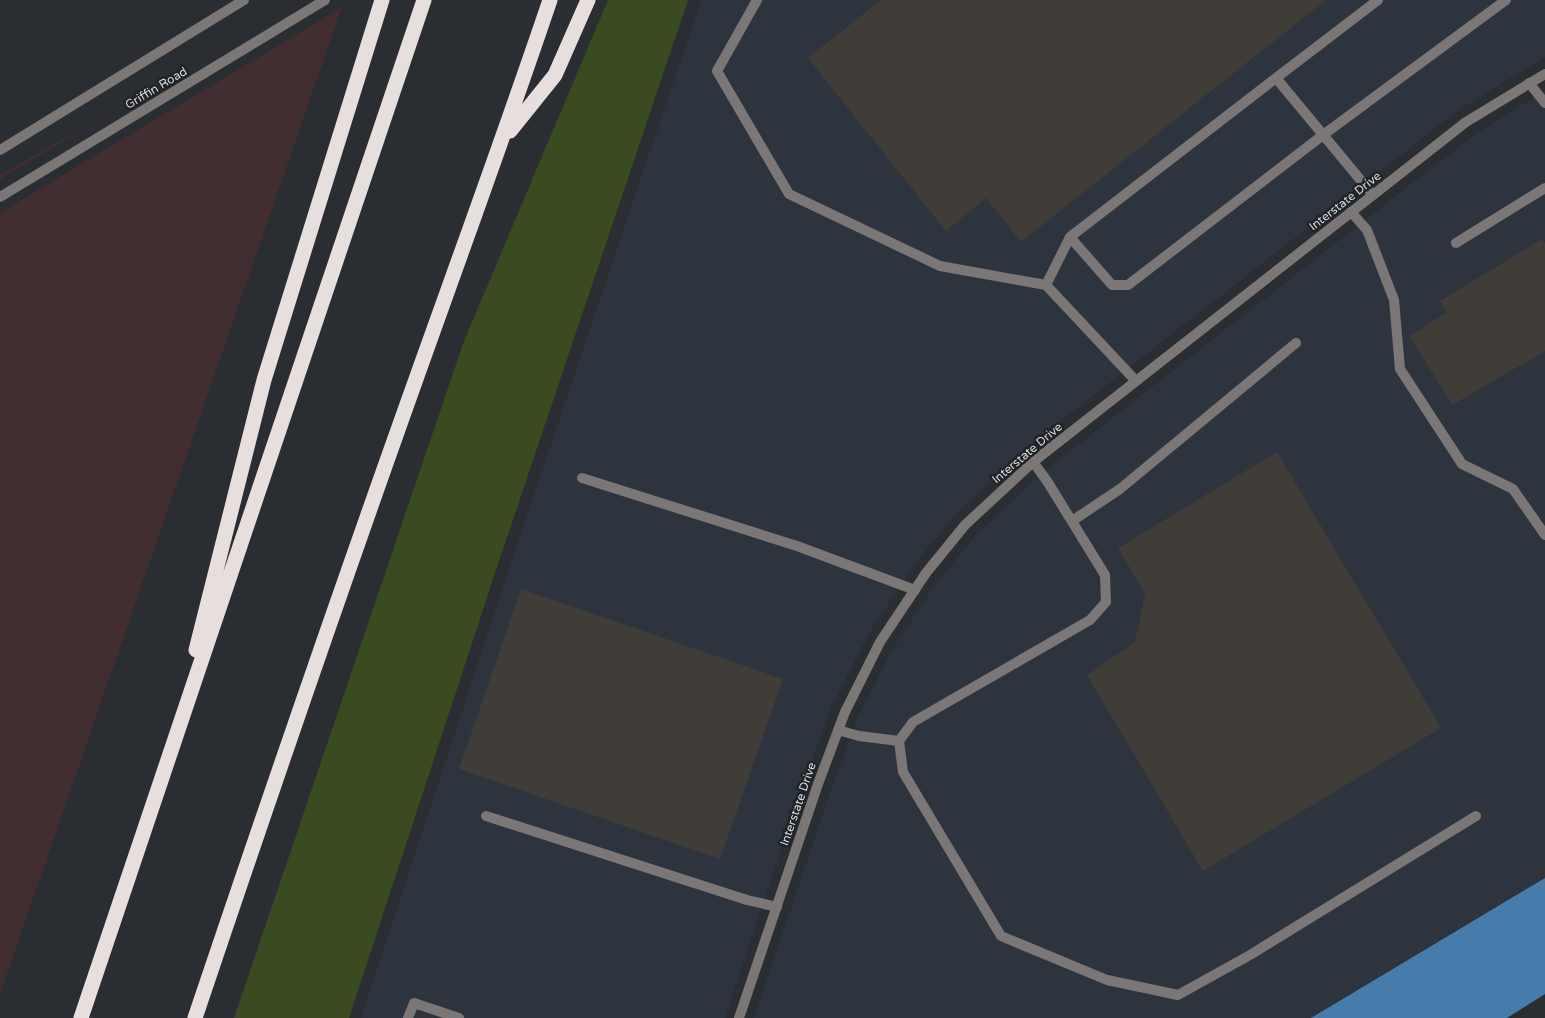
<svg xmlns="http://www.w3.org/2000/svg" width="1545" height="1018" font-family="'Varela Round',sans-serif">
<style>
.commercial{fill:#422e31}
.built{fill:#2e343e}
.green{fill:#3b4b21}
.water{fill:#467cab}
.building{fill:#403c37}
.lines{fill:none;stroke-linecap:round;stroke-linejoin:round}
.service{stroke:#7a7776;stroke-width:10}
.tertiary{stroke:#7a7776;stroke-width:10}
.motorway{stroke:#e7dfdd;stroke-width:15}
.labels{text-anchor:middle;stroke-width:5;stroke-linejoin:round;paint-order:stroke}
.street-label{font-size:12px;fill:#d8dbdd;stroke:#202327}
</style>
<rect width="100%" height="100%" fill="#2a2d31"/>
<path class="commercial" d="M342,7l-342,987v-781z
M133,99l-133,80v-4z"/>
<path class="built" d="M701,0h844v57l-88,54 -433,339 -69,65 -40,49 -46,69 -36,71 -28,74 -80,240h-364l145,-440z
M1545,91v787l-234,140h-557l77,-228 26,-71 35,-69 45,-68 39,-47 66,-62 432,-338z"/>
<path class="green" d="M608,0h80l-193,573 -146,445h-115l230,-677z"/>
<path class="water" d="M1545,878v116l-38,24h-196z"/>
<path class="building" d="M881,0h445l-305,242 -35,-44 -40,33 -138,-173z
M1542,239l3,5v107l-93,54 -42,-69 37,-24 -7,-11z
M1277,452l164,276 -238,143 -116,-196 48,-33 10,-49 -27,-45z
M521,589l262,90 -63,180 -261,-90z"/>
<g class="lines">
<path class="service" d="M757,0l-40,71 72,123 151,72 106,19
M1529,83l16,20
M1373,195l-97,-117 102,-78
M1351,212l16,18 27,70 6,69 62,95 51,25 32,46
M1070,237l42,48h16l195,-150 183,-135
M1456,243l89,-55
M1136,381l-90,-96 24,-48 206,-159
M1033,462l14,19 58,94 1,27 -16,18 -177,102 -14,19 4,31 98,164 106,44 71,15 72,-40 226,-139
M582,478l215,68 118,44
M1072,521l48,-32 176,-146
M838,730l21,6 40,5
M486,816l261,84 30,7
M408,1018l6,-15 45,15"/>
<path class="tertiary" d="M0,150l244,-150
M0,197l325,-197
M739,1018l79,-234 27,-72 35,-70 46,-69 39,-48 68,-63 433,-340 79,-48"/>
<path class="motorway" d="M510,131l45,-56 33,-75
M196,650l68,-270 118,-380
M81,1018l343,-1018
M195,1018c67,-199 135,-397 205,-594 50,-141 102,-282 150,-424"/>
</g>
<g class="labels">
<g class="street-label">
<text transform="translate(156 88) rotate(-31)" y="4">Griffin Road</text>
<text transform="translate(1345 201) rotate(-38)" y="4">Interstate Drive</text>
<text transform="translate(1027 453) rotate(-40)" y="4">Interstate Drive</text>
<text transform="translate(798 804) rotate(-71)" y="4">Interstate Drive</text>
</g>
</g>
</svg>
